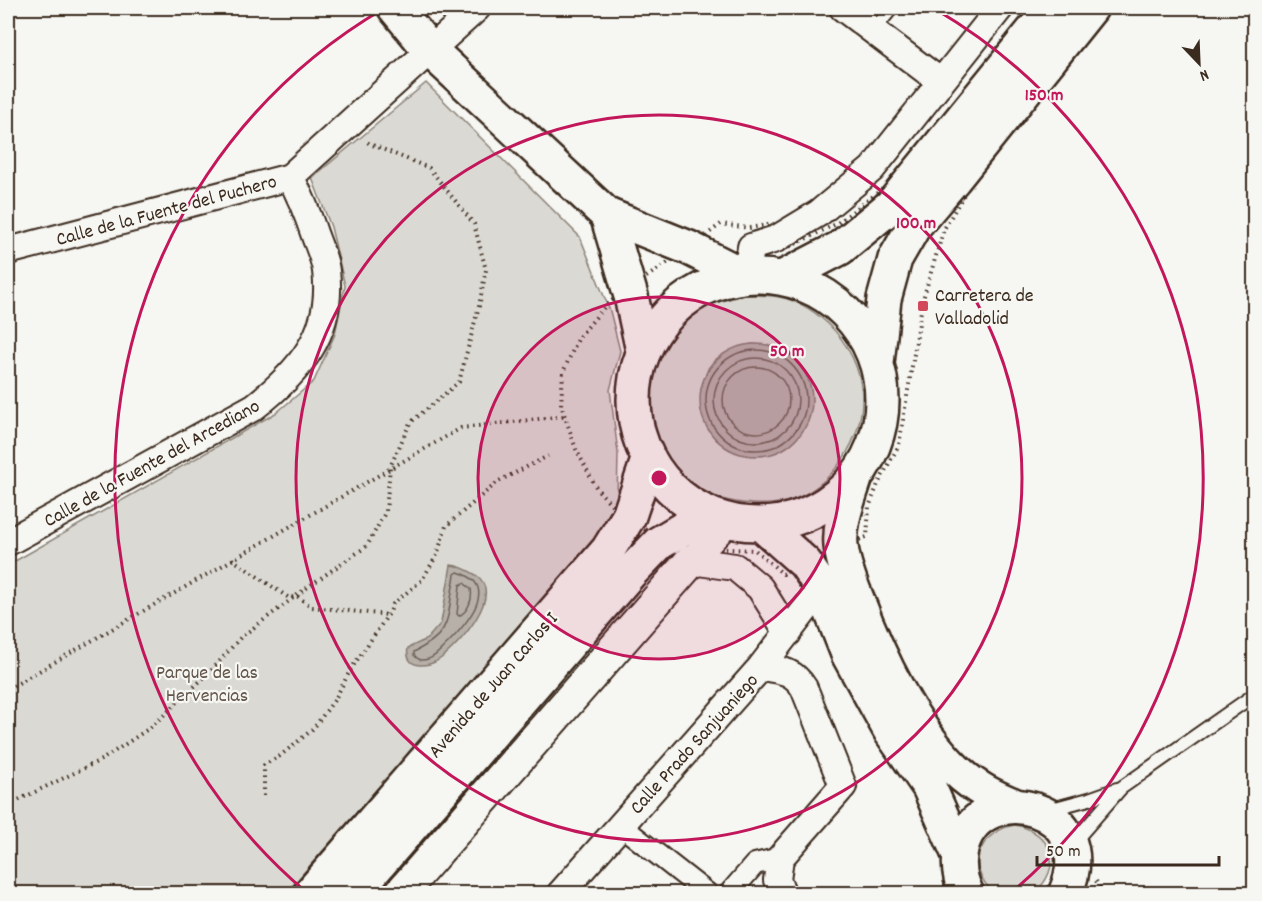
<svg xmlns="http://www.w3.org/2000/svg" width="1262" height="901" font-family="Dekko,sans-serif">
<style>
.green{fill:#dad9d3;stroke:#8a8278;stroke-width:1.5;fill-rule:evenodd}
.water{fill:#b6b0a9;stroke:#857a71;stroke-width:1.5}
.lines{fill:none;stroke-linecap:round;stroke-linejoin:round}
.shore{stroke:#6c6056;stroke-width:1.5}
.service-casing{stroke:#3b2a1e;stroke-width:16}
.pedestrian-casing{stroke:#3b2a1e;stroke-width:24}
.minor-casing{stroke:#3b2a1e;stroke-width:30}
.tertiary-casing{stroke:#3b2a1e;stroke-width:36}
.secondary-casing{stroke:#3b2a1e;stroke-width:38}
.trunk-casing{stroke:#3b2a1e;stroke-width:38}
.path{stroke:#3b2a1e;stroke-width:4;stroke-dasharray:1.5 4.5;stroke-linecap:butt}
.service{stroke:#f6f6f2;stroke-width:12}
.pedestrian{stroke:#f6f6f2;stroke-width:20}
.minor{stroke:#f6f6f2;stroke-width:26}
.tertiary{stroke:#f6f6f2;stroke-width:32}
.secondary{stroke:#f6f6f2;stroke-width:33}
.trunk{stroke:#f6f6f2;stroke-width:33}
.ring{fill:none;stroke:#c2185b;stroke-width:3}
.poi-dot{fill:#d1495b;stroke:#f6f6f2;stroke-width:2}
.labels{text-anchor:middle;stroke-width:4.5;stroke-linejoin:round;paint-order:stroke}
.street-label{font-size:20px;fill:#3b2a1e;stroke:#f6f6f2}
.poi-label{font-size:20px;fill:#3b2a1e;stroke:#f6f6f2;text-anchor:start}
.park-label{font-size:20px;fill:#63564b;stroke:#f6f6f2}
.centre{fill:#c2185b;stroke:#f6f6f2;stroke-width:3}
.ring-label{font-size:18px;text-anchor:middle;font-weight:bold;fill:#c2185b;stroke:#f6f6f2;stroke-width:4.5;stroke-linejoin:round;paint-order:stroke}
</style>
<rect width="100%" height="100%" fill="#f6f6f2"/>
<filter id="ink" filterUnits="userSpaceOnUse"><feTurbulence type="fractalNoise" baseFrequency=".0167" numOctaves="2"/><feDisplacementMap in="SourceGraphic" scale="12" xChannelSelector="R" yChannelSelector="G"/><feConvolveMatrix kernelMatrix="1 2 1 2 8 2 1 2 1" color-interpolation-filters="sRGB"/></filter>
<g filter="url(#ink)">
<path class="green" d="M426,83l154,154 30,74 10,40 -10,39 8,63 -1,47 -27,46 -304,347h-278v-328l268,-152 38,-32 21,-47 10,-48 -14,-59 -19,-49z
M742,295c12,1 25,-1 37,2 17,3 34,13 47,25 22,20 37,49 36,80 -1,45 -37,93 -83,101 -18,3 -35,1 -53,-3 -23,-6 -53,-28 -62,-50 -6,-13 -14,-28 -14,-43 -2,-39 22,-83 58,-101 10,-5 23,-7 34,-11zM752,344l19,2 18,8 -59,96c-25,-18 -25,-22 -24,-52 0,-7 -2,-17 0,-24 5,-19 30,-26 46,-30z
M1015,825c38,7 49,43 19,68 -11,1 -28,4 -38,0 -6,-2 -10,-8 -13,-13 -15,-26 6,-51 32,-55z"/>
<path class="water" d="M700 400a56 56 0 1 1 112 0a56 56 0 1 1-112 0Z
M451,565c10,1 17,5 25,10 29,20 -18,71 -36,84 -12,9 -36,10 -32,-11l19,-9 14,-16z"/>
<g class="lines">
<path class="shore" d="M706 400a50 50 0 1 1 100 0a50 50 0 1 1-100 0Z
M714 400a42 42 0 1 1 84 0a42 42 0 1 1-84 0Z
M723 400a33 33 0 1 1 66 0a33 33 0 1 1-66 0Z
M458,572c43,13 9,51 -9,70 -8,7 -15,18 -27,18 -4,0 -6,-3 -8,-5v-3c39,-20 32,-32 40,-71l1,-7z
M464,583l7,6c2,11 -3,22 -12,27l-2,-2 3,-29z"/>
<defs>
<path id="service" d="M873,31l19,-23
M1048,810l41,-11 28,-10
M1073,843l48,-55 133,-93"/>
<path id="pedestrian" d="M620,825l88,69
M729,894l26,-30 25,-6"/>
<path id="minor" d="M843,8l98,74
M8,251l282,-74 187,-169
M747,276l4,-29 25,-8 43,-26 53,-44 128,-161
M8,542l246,-135c45,-35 80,-74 72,-136 -1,-11 -7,-24 -11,-35 -7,-21 -14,-40 -25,-59
M691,561l44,6 25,21 28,45
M691,561l38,-40
M761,667c19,3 32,3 43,21l39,98 -63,72 -3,22 6,14
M560,894l201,-227 61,-79"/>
<path id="tertiary" d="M400,894l291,-333"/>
<path id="secondary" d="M395,8l35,42 177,165 82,33 55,28
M607,215l24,81 12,55"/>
<path id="trunk" d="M634 400a124 124 0 1 1 248 0a124 124 0 1 1-248 0Z
M782,278l58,-30 51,-42 161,-198
M877,363l7,-64 11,-40 19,-33 40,-47 137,-171
M855,479c-7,22 -16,43 -14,67 2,18 9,36 16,53 21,56 56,131 100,172 18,17 37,26 59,35
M761,524l44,39 17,25 26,66 43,78 38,55 30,68
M310,894l298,-344 21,-34 19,-56
M353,894l277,-321 29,-30 49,-29
M967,894c-8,-16 -10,-32 -5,-49 21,-69 142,-40 103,49"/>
</defs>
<use href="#service" class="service-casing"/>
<use href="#pedestrian" class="pedestrian-casing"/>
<use href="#minor" class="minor-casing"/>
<use href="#tertiary" class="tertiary-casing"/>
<use href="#secondary" class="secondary-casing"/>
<use href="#trunk" class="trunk-casing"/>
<path class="path" d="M918,146l49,43 -23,40 -21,70 -24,146 -21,39 -9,23 -2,30 -26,9 -58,28 -28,-24 -52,-2 -31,4 -43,-36 -16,-10 -16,-17 -21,-40 -15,-44 2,-33 16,-35 28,-33 82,-56 32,-24 28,4 24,-4 3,15 7,11 53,-26 49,-37z
M232,559l57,39 8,-2 15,11 76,8
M8,689l453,-261 103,-12
M264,796v-31l16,-9 33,-27 22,-30 16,-30 39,-57 3,-8 29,-24 15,-25 9,-29 53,-45 49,-25
M8,805l95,-46 48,-32 59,-55 31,-35 71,-53 55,-38 19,-35 4,-44 20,-44 49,-41 20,-76 7,-36 -12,-46 -45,-56 -59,-24 -4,-3
M1096,881l8,13"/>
<use href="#service" class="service"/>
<use href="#pedestrian" class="pedestrian"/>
<use href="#minor" class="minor"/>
<use href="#tertiary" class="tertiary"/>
<use href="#secondary" class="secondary"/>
<use href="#trunk" class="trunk"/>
</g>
</g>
<circle cx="659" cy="478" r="181" fill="#c2185b" fill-opacity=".12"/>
<g class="ring">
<circle cx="659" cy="478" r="181"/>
<circle cx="659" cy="478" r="363"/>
<path d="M306 892A544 544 0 0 1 383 9M935 9A544 544 0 0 1 1012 892"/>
</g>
<rect class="poi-dot" x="917" y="300" width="12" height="12" rx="3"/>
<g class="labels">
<g class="street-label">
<text transform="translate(166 209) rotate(-15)" y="7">Calle de la Fuente del Puchero</text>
<text transform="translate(151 462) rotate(-29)" y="7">Calle de la Fuente del Arcediano</text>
<text transform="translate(492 684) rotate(-49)" y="7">Avenida de Juan Carlos I</text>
<text transform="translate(693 743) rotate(-48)" y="7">Calle Prado Sanjuaniego</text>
</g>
<g class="poi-label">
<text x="935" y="301">Carretera de<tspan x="935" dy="23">Valladolid</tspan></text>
</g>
<g class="park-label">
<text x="207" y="678">Parque de las<tspan x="207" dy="23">Hervencias</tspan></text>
</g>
</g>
<circle cx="659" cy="478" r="9" class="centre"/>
<g class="ring-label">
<text x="1044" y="100">150 m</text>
<text x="916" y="228">100 m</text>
<text x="787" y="356">50 m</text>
</g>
<rect width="1262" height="901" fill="none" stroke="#f6f6f2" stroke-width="30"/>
<rect x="15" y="15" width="1232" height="871" fill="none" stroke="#3b2a1e" stroke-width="2" filter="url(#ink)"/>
<g transform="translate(1199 63) rotate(157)" stroke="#f6f6f2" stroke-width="4.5" paint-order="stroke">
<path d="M0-4.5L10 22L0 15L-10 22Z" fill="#3b2a1e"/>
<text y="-9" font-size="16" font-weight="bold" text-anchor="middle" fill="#3b2a1e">N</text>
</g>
<path d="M1037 856v9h182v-9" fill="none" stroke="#3b2a1e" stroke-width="3"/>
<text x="1046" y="856" font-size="18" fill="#3b2a1e" stroke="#f6f6f2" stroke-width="4.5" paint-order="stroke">50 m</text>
</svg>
